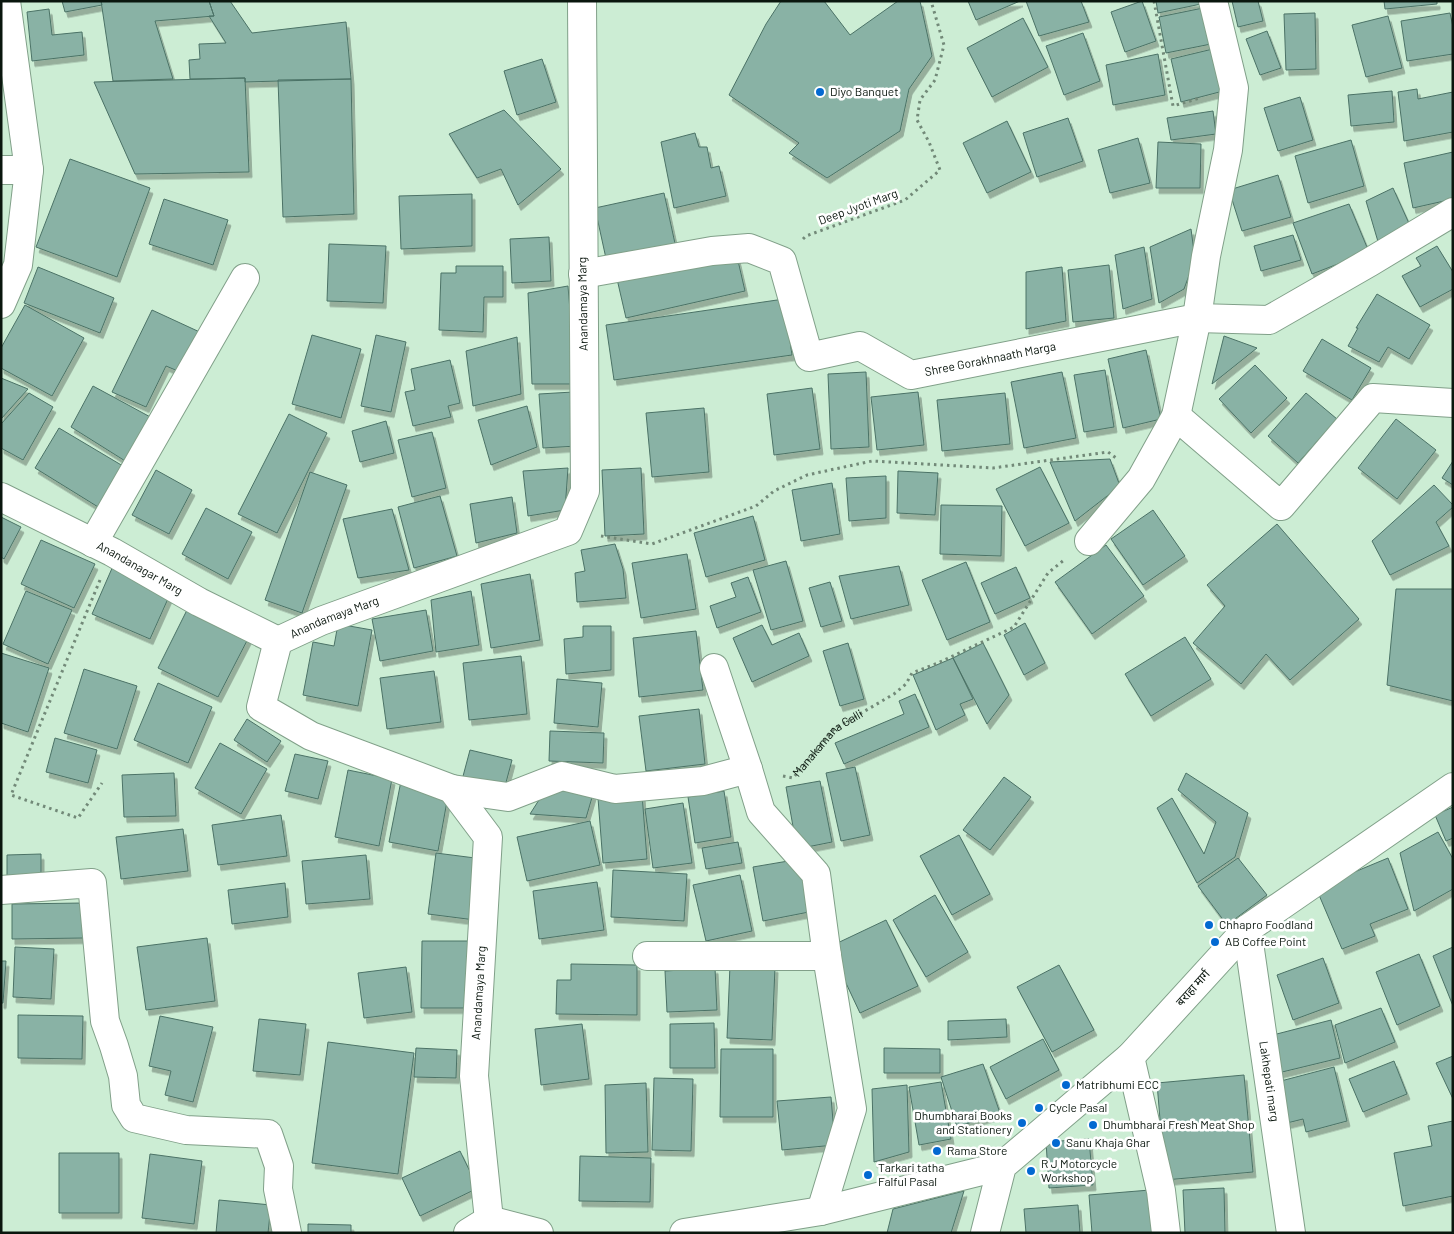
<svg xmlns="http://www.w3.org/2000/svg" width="1454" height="1234" font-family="Barlow,'Noto Sans Devanagari',sans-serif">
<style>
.building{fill:#89b2a5;stroke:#4b7266;filter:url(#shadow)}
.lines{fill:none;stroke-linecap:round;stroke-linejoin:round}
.minor-casing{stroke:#81a089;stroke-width:30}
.major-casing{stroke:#81a089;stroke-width:30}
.path{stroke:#728978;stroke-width:3;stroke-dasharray:2.5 4;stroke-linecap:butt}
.minor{stroke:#fff;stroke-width:28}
.major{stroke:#fff;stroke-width:28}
.poi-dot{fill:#0369d1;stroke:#fff;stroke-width:2}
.labels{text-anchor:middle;stroke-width:5;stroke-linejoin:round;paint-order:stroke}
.poi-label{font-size:12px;fill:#0a160e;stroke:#fff;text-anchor:start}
.street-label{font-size:12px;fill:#0a160e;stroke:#fff}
</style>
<defs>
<filter id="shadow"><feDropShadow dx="3" dy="5.5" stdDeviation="0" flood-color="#0004"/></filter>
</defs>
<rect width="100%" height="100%" fill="#ccedd4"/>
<path class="building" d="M62,1h39l1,4 -37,7z
M101,1h108l5,15 -59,5 18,58 -60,2z
M209,1h21l22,32 94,-11 5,57 -106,3v-4l-55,1 -1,-19 11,-1 -1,-15 27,-1 -17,-27h5z
M781,1h43l26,34 48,-34h22l12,55 -23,33 -9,42 -73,47 -38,-25 10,-10 -70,-48 37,-71z
M968,1h52l-44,19z
M1026,1h55l8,21 -50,14z
M1142,1l14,40 -31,11 -14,-40z
M1156,1h44l1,3 -43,9z
M1232,1h26l5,20 -25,6z
M1384,1h53v3l-52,5z
M1203,8l8,36 -45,9 -7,-36z
M49,9l3,26 30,-3 2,23 -52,6 -5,-49z
M1315,13l1,56 -30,1 -2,-56z
M1450,13l3,14v27l-46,7 -6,-40z
M1388,16l14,52 -36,9 -14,-52z
M1023,18l25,49 -56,30 -25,-49z
M1267,31l14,37 -21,7 -14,-36z
M1083,33l17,48 -36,14 -18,-49z
M1217,48l10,42 -46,12 -10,-43z
M1158,54l7,41 -52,10 -7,-40z
M542,59l14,43 -39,13 -13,-44z
M245,78l4,94 -114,2 -41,-92z
M351,79l3,135 -71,3 -5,-137z
M1417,89l1,10 35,-7v40l-49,9 -6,-49z
M1392,91l2,31 -43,4 -3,-31z
M1300,97l13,43 -35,11 -14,-43z
M504,110l57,59 -43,36 -17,-36 -24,9 -28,-44z
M1213,111l3,23 -45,6 -4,-22z
M1068,118l15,43 -46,16 -14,-44z
M1007,121l24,51 -44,21 -24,-50z
M695,133l4,14h8l4,21 8,-2 7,30 -52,12 -13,-66z
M1138,138l12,45 -40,10 -12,-43z
M1351,140l13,46 -56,17 -13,-47z
M1158,142l43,2 -1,44h-44z
M1453,152v47l-40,9 -9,-45z
M70,159l80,29 -33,89 -81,-30z
M1278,175l13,42 -49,14 -13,-41z
M1393,188l19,42 -33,15 -13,-44z
M664,193l12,55 -69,15 -12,-55z
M472,194v52l-71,3 -2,-53z
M164,199l64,21 -15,45 -64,-21z
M1349,204l20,48 -57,22 -19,-51z
M1191,229l4,30 -11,30 -25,14 -9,-56z
M1293,235l8,25 -40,11 -7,-25z
M549,237l2,44 -39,2 -2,-44z
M329,244l57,2 -3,57 -56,-2z
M1437,246l16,26v17l-33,18 -18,-31 19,-10 -5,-8z
M1144,247l8,52 -29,10 -8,-54z
M736,252l9,39 -119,27 -9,-39z
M1109,265l5,53 -41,4 -5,-52z
M456,266h47v31h-19l-1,35 -44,-2 2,-57h15z
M38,267l76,31 -14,35 -76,-30z
M1062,267l4,54 -40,8v-57z
M568,286l8,98h-44l-4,-91z
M1377,294l53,31 -21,34 -21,-12 -9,15 -31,-16 10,-18h-2z
M784,299l8,56 -178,25 -8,-55z
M25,305l59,33 -32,58 -51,-28v-20z
M152,310l52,24 -19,40 -19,-8 -20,41 -34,-15z
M312,335l49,14 -20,69 -49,-14z
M376,335l30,7 -15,70 -30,-6z
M1224,336l33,12 -45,36z
M517,337l4,57 -48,12 -7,-55z
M1322,339l49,29 -19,32 -49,-29z
M1146,350l15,69 -38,9 -15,-69z
M450,360l10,43 -12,3 3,11 -38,9 -8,-34 10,-2 -4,-21z
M1255,365l32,33 -36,35 -32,-34z
M1105,370l9,57 -30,5 -10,-57z
M866,372l3,75 -38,2 -3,-75z
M1062,372l14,66 -52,10 -13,-66z
M1,378l27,11 -27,30z
M93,386l61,33 -24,45 -59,-37z
M812,388l8,61 -46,6 -7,-61z
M573,392l4,54 -34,2 -4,-54z
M918,392l6,53 -47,5 -6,-53z
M29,393l24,14 -30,53 -22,-12v-24z
M1005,393l5,51 -68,7 -5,-51z
M1306,393l31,26 -39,44 -30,-27z
M527,406l10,41 -46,18 -13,-45z
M704,408l5,64 -57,5 -6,-64z
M289,414l38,19 -50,100 -39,-19z
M1396,419l40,31 -39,49 -39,-31z
M386,421l8,32 -34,9 -8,-31z
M59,428l69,41 -25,41 -68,-42z
M432,432l14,56 -34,9 -14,-57z
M1110,459l10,27 -45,35 -25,-59z
M1453,461v24l-11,-7z
M1040,467l29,56 -44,23 -29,-57z
M568,468l-3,42 -37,6 -5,-45z
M641,468l3,66 -39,2 -3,-66z
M156,470l36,20 -23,44 -37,-19z
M898,471l40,2 -3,42 -38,-2z
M310,472l37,13 -45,128 -37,-13z
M886,476v42l-37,3 -3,-43z
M832,483l8,51 -39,7 -9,-51z
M1434,485l19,20v2l-17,15 13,24 -59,29 -18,-34z
M440,496l17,60 -43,12 -16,-61z
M512,497l5,36 -41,10 -6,-39z
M941,505l61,1 -1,50 -61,-2z
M206,508l46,24 -24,47 -46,-25z
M392,509l17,61 -51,8 -15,-59z
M1153,510l32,46 -42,29 -32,-46z
M753,516l12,44 -59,17 -12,-44z
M1,517l20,10 -17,32 -3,-2z
M1277,524l82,95 -69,61 -24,-26 -25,30 -48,-41 32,-37 -18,-21z
M41,540l54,24 -21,44 -53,-24z
M615,544l8,25 3,29 -49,4 -2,-29 10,-2 -4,-21z
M1106,545l38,51 -52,38 -37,-52z
M687,554l9,55 -55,9 -9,-55z
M786,561l17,60 -32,9 -18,-60z
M966,562l24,60 -43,18 -25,-60z
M113,566l58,26 -21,47 -58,-25z
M899,566l10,39 -58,14 -12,-43z
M1016,567l14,31 -35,16 -14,-31z
M530,574l10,66 -49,8 -10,-64z
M748,577l13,35 -44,16 -7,-22 26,-9 -5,-14z
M830,582l12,39 -21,6 -12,-39z
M1396,589h57v112l-66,-16z
M26,591l46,19 -24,54 -45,-20z
M471,591l8,54 -43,7 -5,-52z
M191,602l61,29 -34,66 -60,-29z
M426,610l7,41 -53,10 -8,-42z
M1025,623l20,40 -21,12 -20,-40z
M338,624l34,6 -14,76 -55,-11 10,-53 21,4z
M762,625l10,20 27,-12 10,23 -57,26 -19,-44z
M583,626h28v44l-45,4 -2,-35 19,-2z
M696,631l7,59 -64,7 -6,-59z
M1185,637l26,42 -60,37 -26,-42z
M848,643l16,56 -24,7 -17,-55z
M983,643l26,52 -22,29 -34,-66z
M1,653l48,15 -21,64 -27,-9z
M521,656l6,58 -58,6 -6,-57z
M953,658l20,41 -13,5 5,11 -29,15 -23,-55z
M84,669l53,17 -20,63 -53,-16z
M434,671l7,51 -54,7 -7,-51z
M557,679l45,4 -4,44 -44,-4z
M158,683l54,24 -24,56 -54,-23z
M915,694l14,33 -85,37 -9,-21 69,-29 -5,-13z
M699,709l6,55 -59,7 -7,-55z
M247,719l34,22 -14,21 -33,-22z
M550,731l54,2 -1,30 -54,-2z
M55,738l42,12 -9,33 -42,-11z
M220,743l47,26 -26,45 -46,-26z
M470,750l42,10 -8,30 -42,-10z
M295,754l33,7 -10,38 -33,-8z
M855,767l15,68 -29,6 -15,-68z
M348,770l44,9 -13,67 -44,-9z
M174,773l2,43 -52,1 -2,-42z
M1186,773l62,40 -13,44 -38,26 -40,-75 15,-10 32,56 12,-32 -38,-32z
M1004,777l27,20 -41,53 -27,-20z
M401,781l48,9 -11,61 -49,-9z
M820,781l12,61 -35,7 -11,-62z
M546,789l47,5 -7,24 -56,-4z
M724,791l7,46 -36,6 -7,-46z
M642,794l5,65 -44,4 -5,-65z
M683,803l9,60 -39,5 -8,-59z
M1453,807v31l-7,3 -11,-26z
M281,815l6,41 -69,9 -6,-40z
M590,821l10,44 -73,16 -10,-44z
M183,829l5,42 -67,8 -5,-42z
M1438,832l15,27v30l-39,22 -14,-58z
M959,835l31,59 -38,21 -32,-59z
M738,842l4,21 -36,6 -4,-21z
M436,853l47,6 -8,61 -47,-6z
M41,854v24h-34v-23z
M366,855l4,44 -64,5 -4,-43z
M1238,858l29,37 -40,30 -29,-39z
M1388,858l20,51 -38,15 5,12 -33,13 -26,-61z
M800,859l9,53 -46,9 -10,-54z
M613,870l74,4 -3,47 -73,-4z
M740,875l12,56 -46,10 -13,-56z
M597,882l7,48 -65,9 -6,-48z
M285,883l3,34 -56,7 -4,-34z
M935,895l33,57 -42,25 -33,-57z
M83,903l1,35 -72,1v-35z
M886,920l32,66 -58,27 -31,-66z
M207,938l8,63 -69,9 -9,-63z
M422,941h49l-1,67h-49z
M15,947l39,2 -3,50 -38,-2z
M1453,947v59l-20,-50z
M1419,954l21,52 -43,19 -21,-53z
M1323,958l16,45 -46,17 -16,-45z
M1,961h5l-3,42h-2z
M571,964l66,1v50l-81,-1 1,-34h14z
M730,965l45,2 -3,73 -45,-2z
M1059,965l35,65 -42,22 -35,-65z
M406,967l6,45 -48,6 -6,-45z
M715,968l2,42 -50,2 -2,-41z
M1381,1008l14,34 -50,21 -10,-38z
M18,1015l65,1 -1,43 -64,-1z
M160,1016l53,11 -20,75 -28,-7 6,-24 -22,-5z
M259,1019l47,5 -6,51 -47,-4z
M1006,1019l1,18 -59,3v-19z
M1331,1020l9,38 -62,15 -9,-37z
M714,1023l1,45h-45v-44z
M582,1024l7,55 -48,6 -6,-56z
M1043,1039l16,31 -53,29 -16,-32z
M328,1042l86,11 -16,121 -86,-11z
M416,1048l41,2 -1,28 -42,-1z
M884,1048l56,1v24h-56z
M721,1049h52v68h-53z
M1453,1056v43l-17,-36z
M1394,1061l13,33 -44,18 -14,-33z
M983,1064l17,49 -43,14 -16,-50z
M1334,1067l13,54 -41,11 -3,-13 -16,4 -10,-41z
M1244,1075l9,97 -88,8 -8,-97z
M654,1078l39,1 -2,72 -39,-1z
M941,1082l10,57 -32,6 -10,-58z
M646,1083l2,69 -42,1 -1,-68z
M907,1085l2,67 -35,10 -2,-73z
M831,1097l4,48 -53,5 -5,-49z
M1453,1121v75l-50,10 -9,-53 38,-7 -4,-20z
M1089,1139l4,46 -44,3 -3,-46z
M460,1151l18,37 -58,28 -18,-38z
M59,1153h60v60h-60z
M150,1154l52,7 -8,63 -52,-6z
M580,1156l71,2 -1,44 -71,-1z
M1224,1188l1,45h-40l-2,-43z
M1150,1190l4,43h-62l-3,-38z
M964,1191l-13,42h-64l6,-24z
M219,1200l52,5 -3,28h-52z
M1078,1205l2,28h-54l-2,-24z
M308,1224l43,1v8h-43z"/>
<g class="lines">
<defs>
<g id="minor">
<path d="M6,1l23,169"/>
<path d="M1,170h28l-11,95 -17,39"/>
<path id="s2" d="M583,274l129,-23 37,-3 33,13 27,96 51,-11 51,29 286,-57 72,2 101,-58 83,-50"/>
<path d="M1176,416l105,90 92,-108 80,5"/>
<path id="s3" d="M1,497l111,55 87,50 79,39"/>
<path d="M1089,541l52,-62 35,-63 21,-98 9,-62 22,-106 6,-62 -21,-87"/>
<path d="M93,543l152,-265"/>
<path d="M714,668l34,101 13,43 55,62 11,82 25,153 -31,102"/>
<path d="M452,789l56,8 54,-21 53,13 88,-8 45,-12"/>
<path d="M1,890l91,-7 13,138 9,25 9,30 3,29 8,13 52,12 82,4 11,32 -1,23 9,44"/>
<path id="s4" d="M1247,929l44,304"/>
<path d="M647,956h180"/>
<path d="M1130,1057l31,134 5,42"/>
<path id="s5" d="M489,1220l-15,-144 14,-239 -36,-48 -141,-53 -50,-29 17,-66 43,-20 247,-90 17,-40 -3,-490"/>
<path d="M468,1233l21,-13 50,13"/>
<path d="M684,1233l137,-22 181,-45"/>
</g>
<path id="major" d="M985,1233l17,-67 128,-109 117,-128 206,-142"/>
</defs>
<use href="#minor" class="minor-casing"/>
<use href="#major" class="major-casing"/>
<g class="path">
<path d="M1154,1l19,105 27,-8"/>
<path d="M803,239l3,-3 99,-36 35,-30 -11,-28 -12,-22 3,-20 15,-20 9,-35 -13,-44"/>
<path d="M601,536l51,8 104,-38 18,-15 33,-16 65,-14 121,7 115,-16 8,6"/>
<path d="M100,580l-89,215 67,23 24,-35"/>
<path id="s1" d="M783,776l10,2 41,-49 60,-35 12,-10 6,-11 26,-10 76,-36 34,-54 16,-13"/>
</g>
<use href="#minor" class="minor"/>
<use href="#major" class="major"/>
</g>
<g class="poi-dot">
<circle cx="820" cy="92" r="5"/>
<circle cx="1209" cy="925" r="5"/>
<circle cx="1215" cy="942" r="5"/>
<circle cx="1066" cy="1085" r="5"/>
<circle cx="1039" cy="1108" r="5"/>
<circle cx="1022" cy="1123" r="5"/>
<circle cx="1093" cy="1125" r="5"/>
<circle cx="1056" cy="1143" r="5"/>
<circle cx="937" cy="1151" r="5"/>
<circle cx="1031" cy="1171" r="5"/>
<circle cx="868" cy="1175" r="5"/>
</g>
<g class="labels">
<g class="poi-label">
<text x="830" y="96">Diyo Banquet</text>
<text x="1219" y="929">Chhapro Foodland</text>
<text x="1225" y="946">AB Coffee Point</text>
<text x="1076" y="1089">Matribhumi ECC</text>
<text x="1049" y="1112">Cycle Pasal</text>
<text x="1012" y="1120" text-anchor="end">Dhumbharai Books<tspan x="1012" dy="14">and Stationery</tspan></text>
<text x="1103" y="1129">Dhumbharai Fresh Meat Shop</text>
<text x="1066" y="1147">Sanu Khaja Ghar</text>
<text x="947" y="1155">Rama Store</text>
<text x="1041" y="1168">R J Motorcycle<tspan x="1041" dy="14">Workshop</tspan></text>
<text x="878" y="1172">Tarkari tatha<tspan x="878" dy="14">Falful Pasal</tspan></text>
</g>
<g class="street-label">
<text transform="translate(858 207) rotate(-20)" y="4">Deep Jyoti Marg</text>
<text transform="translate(583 304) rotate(-91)" y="4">Anandamaya Marg</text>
<text dy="4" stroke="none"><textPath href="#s2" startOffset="495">Shree Gorakhnaath Marga</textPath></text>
<text dy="4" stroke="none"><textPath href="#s3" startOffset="156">Anandanagar Marg</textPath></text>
<text dy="4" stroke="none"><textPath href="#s5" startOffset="782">Anandamaya Marg</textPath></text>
<text dy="4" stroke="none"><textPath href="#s1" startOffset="60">Manakamana Galli</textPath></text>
<text transform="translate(1193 988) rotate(-48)" y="4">बराहा मार्ग</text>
<text dy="4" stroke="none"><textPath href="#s5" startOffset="228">Anandamaya Marg</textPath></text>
<text dy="4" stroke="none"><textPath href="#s4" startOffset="154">Lakhepati marg</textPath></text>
</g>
</g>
<rect width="1454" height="1234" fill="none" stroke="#0a160e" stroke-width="5"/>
</svg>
